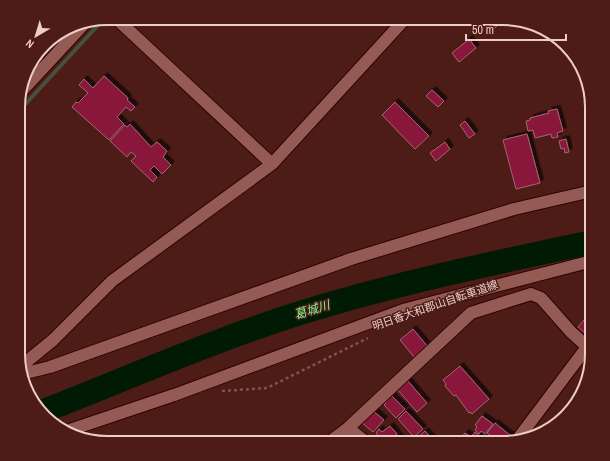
<svg xmlns="http://www.w3.org/2000/svg" width="610" height="461" font-family="'Archivo Narrow','Noto Sans JP',sans-serif">
<style>
.lines{fill:none;stroke-linecap:round;stroke-linejoin:round}
.stream{stroke:#47503e;stroke-width:4}
.river{stroke:#001a03;stroke-width:24}
.building{fill:#89123b;stroke:#a36873;filter:url(#shadow)}
.street-casing{stroke:#310202;stroke-width:14}
.path{stroke:#7f534e;stroke-width:2.5;stroke-dasharray:3 3;stroke-linecap:butt}
.street{stroke:#935b53;stroke-width:12}
.labels{text-anchor:middle;stroke-width:3;stroke-linejoin:round;paint-order:stroke}
.street-label{font-size:11px;fill:#eecdc8;stroke:#4d1c17}
.water-label{font-size:12px;font-style:italic;fill:#79fa92;stroke:#4d1c17}
.rim{fill:none;stroke:#eecdc8;stroke-width:2}
</style>
<defs>
<filter id="shadow"><feDropShadow dx="3.5" dy="-3.5" stdDeviation="0" flood-color="#0009"/></filter>
</defs>
<rect width="100%" height="100%" fill="#4d1c17"/>
<g class="lines">
<path class="stream" d="M19,111l81,-88"/>
<path class="river" d="M41,412c90,-35 177,-74 269,-102 92,-28 188,-48 282,-68"/>
</g>
<path class="building" d="M480,18h25l-13,13z
M469,39l7,9 -17,14 -7,-9z
M104,76l24,22 -1,2 8,7 -4,4 -5,-4 -9,10 7,7 -15,16 -37,-33 4,-5 2,1 10,-10 -9,-8 5,-6 9,9z
M432,90l12,11 -6,6 -12,-11z
M395,102l34,34 -14,13 -33,-34z
M557,109l6,22 -6,2 1,4 -6,1 -1,-4 -16,4 -2,-8 -5,1 -2,-10 4,-1v-2l19,-5 -1,-2z
M465,121l10,13 -6,4 -9,-13z
M130,124l21,23 6,-5 10,9 -4,6 8,8 -9,9 -8,-8 -4,4 7,7 -4,5 -22,-21 5,-5 -5,-4 -4,5 -17,-16 15,-16 2,2z
M527,134l13,49 -24,6 -13,-49z
M566,139l3,13 -4,1 -1,-5 -3,1 -2,-8z
M445,142l5,7 -14,12 -6,-8z
M589,314l3,2v16l-3,-2 -3,4 -8,-7z
M413,329l15,18 -13,11 -15,-18z
M460,366l29,33 -17,15 -2,-2 -1,1 -13,-18 -2,1 -9,-10 1,-2 -3,-4z
M407,380l20,23 -10,9 -21,-24z
M390,394l15,15 -9,9 -12,-13 2,-2 -3,-3z
M372,410l12,10 -11,12 -12,-10z
M406,411l17,18 -9,8 -16,-18z
M482,416l11,8 -8,10 -4,-3 -2,3 -4,-4 2,-3 -2,-2z
M495,423l16,13 -4,5 -4,-3 -2,3 -2,-2 -2,2 -10,-8z
M390,426l7,8 -12,9 -9,-10 3,-4 3,3z
M425,431l11,12h-20l-2,-2z
M475,432l11,10 -1,1h-23l-3,-2 6,-8 6,4z
M397,435l8,8h-17z"/>
<g class="lines">
<defs>
<path id="street" d="M120,22l152,142
M19,94l66,-71
M20,367l33,-27 59,-59 160,-117 133,-145
M22,374l28,-7 301,-108 163,-50 78,-18
M348,428l19,15
M70,430l104,-35 229,-85 189,-49
M520,436l67,-89
M328,443l20,-15 123,-115 60,-19 10,4 30,34 21,19"/>
</defs>
<use href="#street" class="street-casing"/>
<path class="path" d="M222,391l45,-3 101,-50"/>
<use href="#street" class="street"/>
</g>
<g class="labels">
<g class="street-label">
<text transform="translate(435 305) rotate(-19)" y="4">明日香大和郡山自転車道線</text>
</g>
<g class="water-label">
<text transform="translate(312 310) rotate(-17)" y="4">葛城川</text>
</g>
</g>
<path d="M0 0H610V461H0ZM107 25H503A82 82 0 0 1 585 107V354A82 82 0 0 1 503 436H107A82 82 0 0 1 25 354V107A82 82 0 0 1 107 25Z" fill="#4d1c17" fill-rule="evenodd"/>
<path class="rim" d="M107 25H503A82 82 0 0 1 585 107V354A82 82 0 0 1 503 436H107A82 82 0 0 1 25 354V107A82 82 0 0 1 107 25Z"/>
<g transform="translate(36 36) rotate(218)" stroke="#4d1c17" stroke-width="3" paint-order="stroke">
<path d="M0-3L7 15L0 10L-7 15Z" fill="#eecdc8"/>
<text y="-6" font-size="11" font-weight="bold" text-anchor="middle" fill="#eecdc8">N</text>
</g>
<path d="M466 34v6h100v-6" fill="none" stroke="#eecdc8" stroke-width="2"/>
<text x="472" y="34" font-size="12" fill="#eecdc8" stroke="#4d1c17" stroke-width="3" paint-order="stroke">50 m</text>
</svg>
